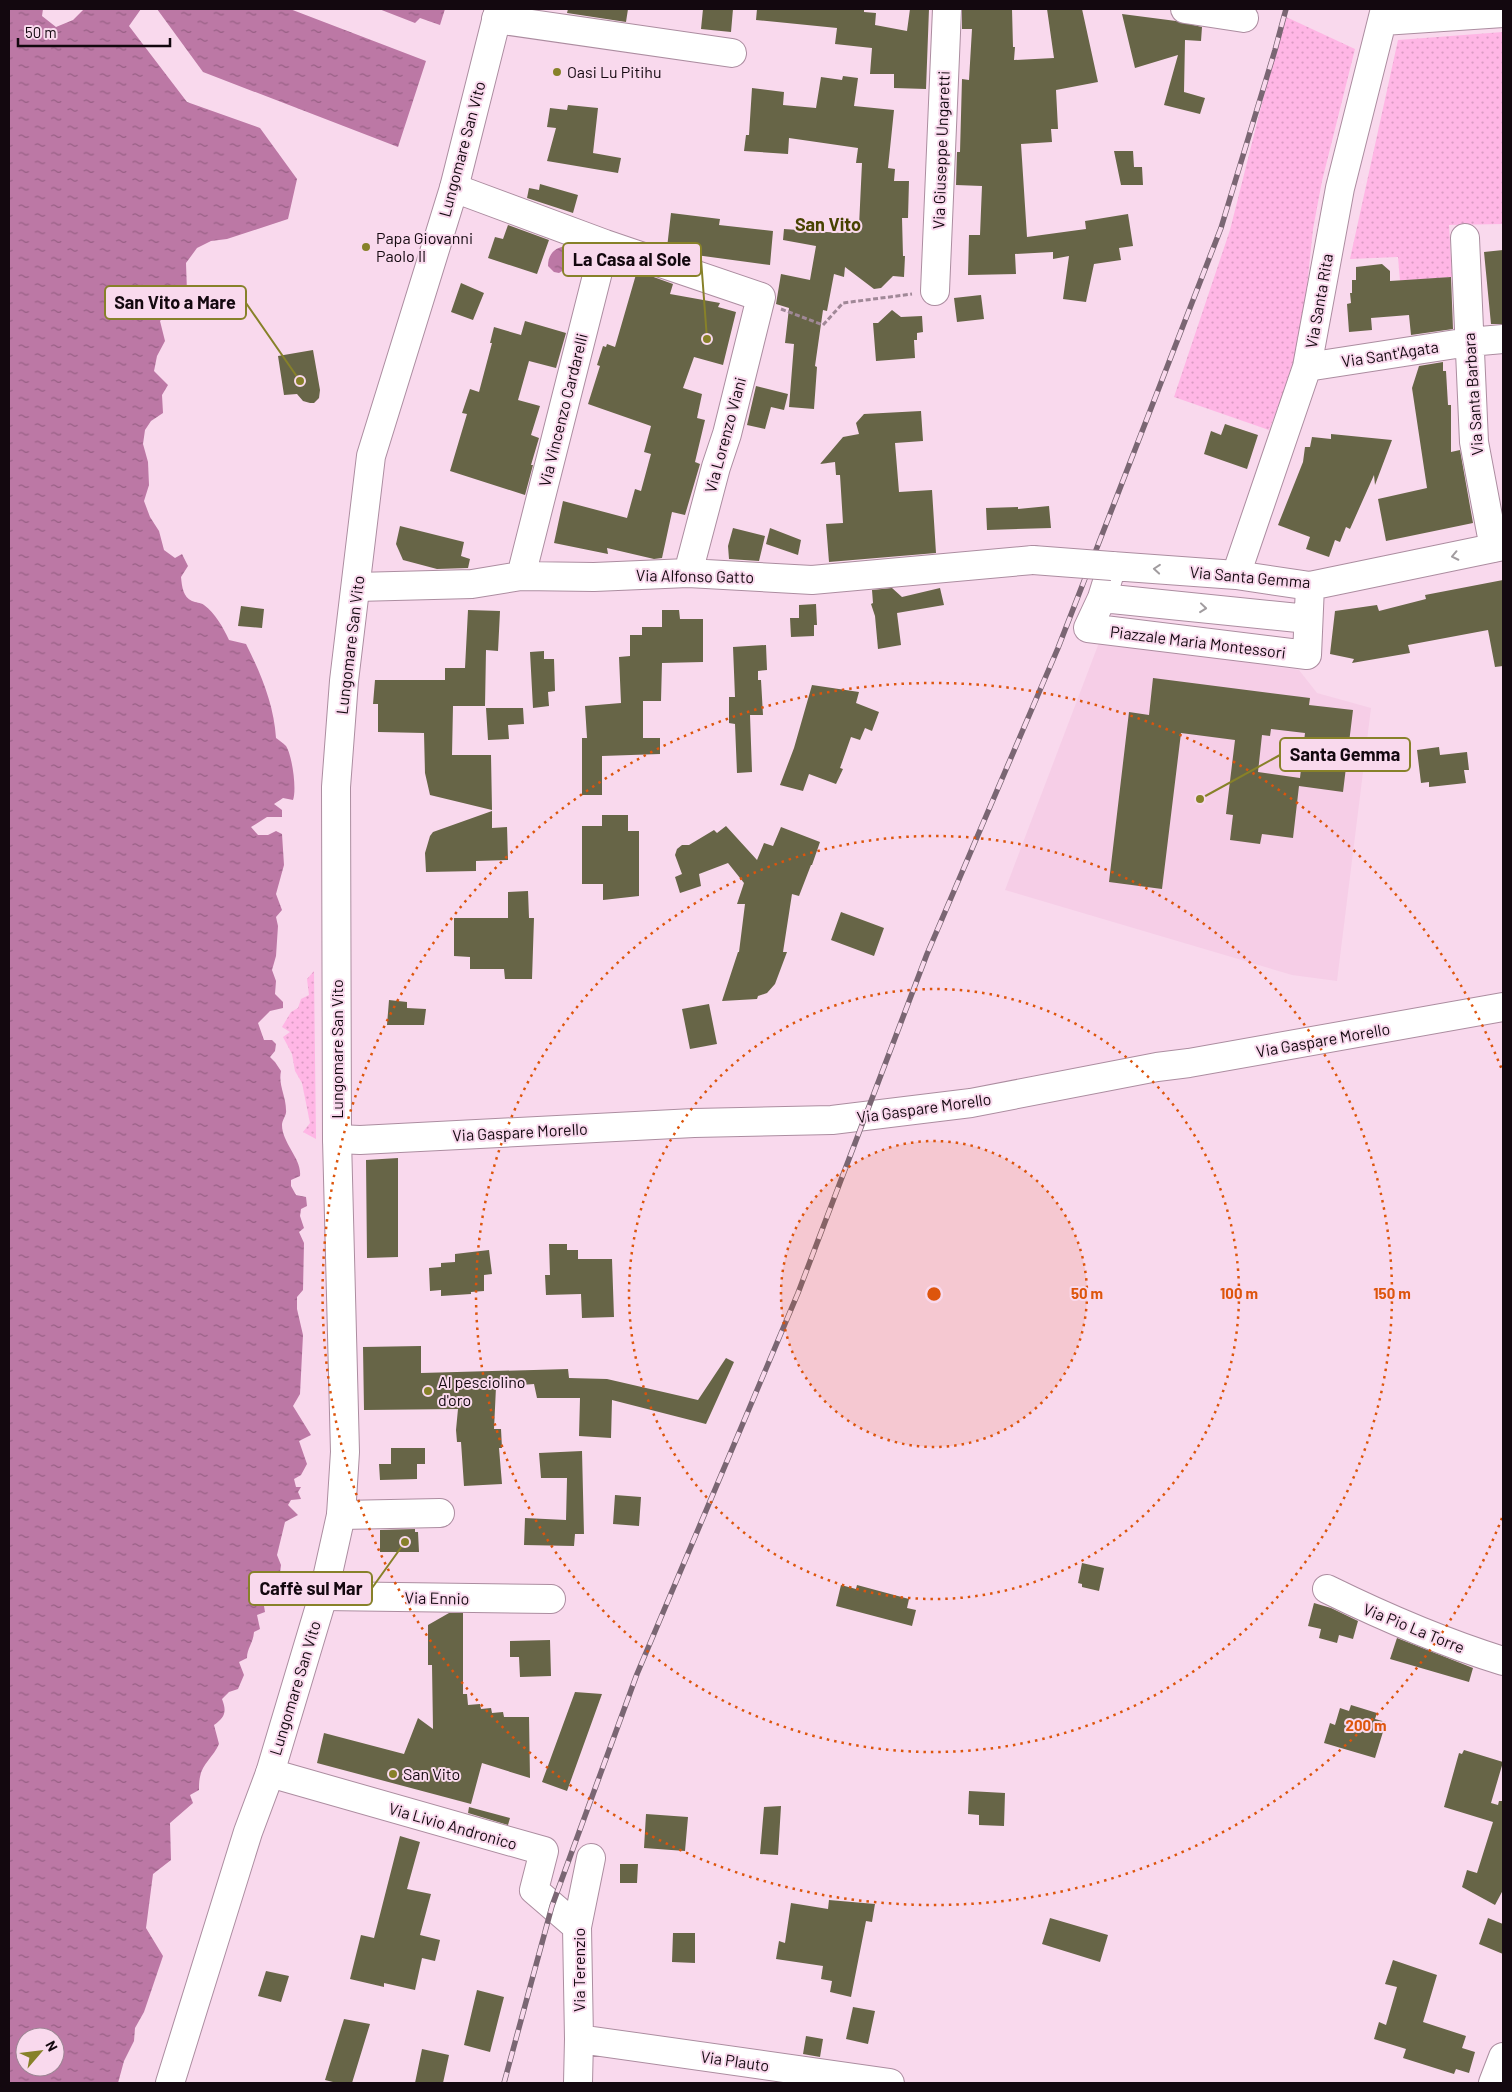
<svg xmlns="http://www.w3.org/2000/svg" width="1512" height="2092" font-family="Barlow,sans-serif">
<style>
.built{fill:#f6cee7}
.grass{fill:url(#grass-dots)}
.water{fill:url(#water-ripples);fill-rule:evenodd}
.building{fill:#676547;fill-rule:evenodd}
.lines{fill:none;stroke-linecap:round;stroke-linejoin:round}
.minor-casing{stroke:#ac8da0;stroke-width:30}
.major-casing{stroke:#ac8da0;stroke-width:30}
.path{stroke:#a08897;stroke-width:3;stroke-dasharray:5 2.5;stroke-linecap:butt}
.minor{stroke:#fff;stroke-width:28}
.major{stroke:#fff;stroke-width:28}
.rail-casing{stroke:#7a6673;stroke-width:5.5}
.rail{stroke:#f9d9ed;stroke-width:4;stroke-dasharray:11;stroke-linecap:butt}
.minor-bridge-casing{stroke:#ac8da0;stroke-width:30;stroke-linecap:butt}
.minor-bridge{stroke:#fff;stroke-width:28}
.oneway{stroke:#a19c9f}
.ring{fill:none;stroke:#dd550c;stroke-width:2.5;stroke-dasharray:2.5 5}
.poi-dot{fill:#878129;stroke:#f9d9ed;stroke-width:2}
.labels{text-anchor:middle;stroke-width:4;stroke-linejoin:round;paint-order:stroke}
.poi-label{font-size:16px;fill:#13080f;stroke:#f9d9ed;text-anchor:start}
.street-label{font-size:16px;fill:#13080f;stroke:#f9d9ed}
.neighbourhood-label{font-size:18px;font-weight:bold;fill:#474200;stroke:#f9d9ed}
.centre{fill:#dd550c;stroke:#f9d9ed;stroke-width:2.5}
.ring-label{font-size:15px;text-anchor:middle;font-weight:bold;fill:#dd550c;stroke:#f9d9ed;stroke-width:4;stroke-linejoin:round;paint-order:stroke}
.leader{fill:none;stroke:#878129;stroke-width:2}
.callout-dot{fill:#878129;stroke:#f9d9ed;stroke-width:2}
.callout{fill:#f9d9ed;stroke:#878129;stroke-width:2}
.callout-label{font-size:18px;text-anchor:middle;font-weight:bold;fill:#13080f}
</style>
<defs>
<pattern id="grass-dots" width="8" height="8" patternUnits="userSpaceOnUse" patternTransform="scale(1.25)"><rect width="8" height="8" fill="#ffb6e5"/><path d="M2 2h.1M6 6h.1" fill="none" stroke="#da9bc3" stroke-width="1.8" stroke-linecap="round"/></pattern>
<pattern id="water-ripples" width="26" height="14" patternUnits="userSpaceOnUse" patternTransform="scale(1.25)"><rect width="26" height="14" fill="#bc78a5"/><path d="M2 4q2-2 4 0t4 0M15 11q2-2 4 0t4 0" fill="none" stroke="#986085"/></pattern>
</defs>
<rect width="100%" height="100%" fill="#f9d9ed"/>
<path class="built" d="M1100,640l199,30 18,23 54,15 -34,273 -45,-6 -287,-85z"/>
<path class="grass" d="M1284,16l71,33 -33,132 -9,48 -11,106 -21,64 -12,31 -95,-33 56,-167z
M1503,32v192l-54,1 3,52 -52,4 -2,-24 -48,2 48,-219z
M314,971l2,168 -13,-7 7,-9 -8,-40 -7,-12 -3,-17 -9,-17 7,-5 -8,-5 9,-15 7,-4 3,-9 8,-4 -2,-16z"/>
<path class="water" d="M9,9h34l-1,7 14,11 17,-7 11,-11h57l-12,17 58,76 73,26 37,51 -9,40 -61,20 -16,2 -14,7 -11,15 1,29 -27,29 5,20 -8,15 -3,15 14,14 -6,10 1,18 -12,8 -6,9 -2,14 5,18 1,23 -5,16 6,16 9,14 5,19 11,8 7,-4 6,12 -7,11c1,10 2,20 11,24 4,2 8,1 12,4 11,8 19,22 25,35l17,4c15,30 28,61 30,94 3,2 7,5 10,8 6,9 11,43 7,54l-10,-2 -9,6 8,6v7h-15l-16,10 7,8h10l8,-4 6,3 2,31 -8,29 6,16 -6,7 2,9 -2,30 -4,14 4,11 -1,13 8,8v6l-13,3 -12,12 6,17h8l4,4 -1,7 -5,6 5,5 6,9c-3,14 5,25 5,39 1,5 -4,10 -4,15 0,18 20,34 18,51l-9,4v6l5,9 10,2 1,9 -6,3 -1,7 4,12 -5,4 5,11 -1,47 -6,7v12l6,26 -3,59 -7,12 18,29 -12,6 8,23 -6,11 -7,4 2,8h5l-3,5 3,7 -10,1 -3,5 10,10 -13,7 -8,33 4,10 -2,15 -9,7 3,6 -3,2 2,7 -8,4 1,6 -8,3 3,14 -6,3c-1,12 -7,16 -7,26l-8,4 5,13 -6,14 -9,3 -7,7c5,13 3,18 -8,26l5,19c-5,12 -17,20 -19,33 -1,4 -1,9 -1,13l-9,5 3,8 -23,20 1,37 -18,14 -7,54 17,28 -19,56 -9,16 -1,13 -10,20 -6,22h-109zM25,2037h30v30h-30z
M157,9h133l136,52 -28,86 -195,-75z
M379,9h66l-5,16 -20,-7 -5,5z
M567,246l14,6 2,9 -2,4 -7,3h-7l-8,5 -5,-1 -6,-6c0,-12 7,-19 19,-20z"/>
<path class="building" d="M568,9h60l-2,13 -59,-9z
M703,9h30l-2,23 -30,-3z
M757,9h107v3l12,1 -1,12 32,6 3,-22h19l-3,80 -32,-1v-14h-24l2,-26 -37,-4 2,-16 -81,-8z
M962,9h50l1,38h2l-1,13 40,-2 -7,-49h35l16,73 -42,8 2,39h-7l1,13 -31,2 6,93 59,-8 -1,-8 43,-7 5,32 -14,2 2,12 -27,4 -8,38 -23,-3 6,-43 -16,3v-7l-38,2 1,20 -48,1 1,-40h11l2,-49 -26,-1 1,-33h3l2,-73 7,1 3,-51h-10z
M1122,14l54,7 26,6 -1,14 -16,-1 -1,52 21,6 -5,16 -36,-9 14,-50 -43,13z
M843,76l15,2 -4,28 40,4 -6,58 7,1 -1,12h15l-1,37h-6l1,38h2l-1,21 -11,-1 -12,12 -7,1 -29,-22 -1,10 -10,-3 -7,37 -4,-1 -8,56 2,1 -3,42 -25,-2 5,-63 -9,-1 4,-35 -13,-4 5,-30 29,6 6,-34 -33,-6 1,-11 57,4 2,-7h16l3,-63h-6l2,-15 -69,-10 -1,16 -44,-3 2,-16h3l3,-47 32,4 -1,13 33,3 5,-31 21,3z
M568,105l30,3 -5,45 28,5 -3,15 -71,-12 9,-33 -9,-1 3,-19 17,2z
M1114,151h19l1,16h8l1,18h-22z
M540,184l38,11 -5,18 -46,-15 2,-10 10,2z
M671,213l49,6 -1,6 54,6 -3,34 -89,-12 -14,-5z
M508,225l41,15 -12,34 -49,-16 7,-21 8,2z
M1503,250v74h-12l-7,-72z
M1382,264l8,7v10l61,-4 2,52 -42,6 -2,-20 -38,3 1,12 -23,2 -2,-28 4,-1 -1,-10h2v-13h4v-13z
M637,271l36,13 -3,10 50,9 -2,4 18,5 -13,53 -29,-8 -11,31 19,6 -5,24 8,2 -10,42 5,2 -15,51 -13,-3 -10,46 -8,1 -47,-11 1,6 -54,-11 9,-42 64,17 8,-29 6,2 10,-37 -7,-2 7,-26 -63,-22 12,-38 -3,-1 6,-19 3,1 1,-3 8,3z
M461,283l23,10 -11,27 -22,-8z
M981,295l3,24 -27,3 -3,-24z
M892,310l9,7 21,-1 1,16 -6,1v7h-3l1,18 -39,3 -3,-38h5z
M525,321l41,12 -10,35 -27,-7 -11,39 22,6 -9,29 8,3 -8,27h2l-8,30 -75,-24 17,-57 -5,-1 8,-24 9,3 13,-49h-2l4,-16 27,8z
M313,350l7,40 -1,8 -5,5h-4l-7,-2 -6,-7 -13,1 -6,-39z
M1443,362v9h3l2,34h3v47l9,-2 13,73 -87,18 -8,-42 49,-11 -15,-100 7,-22z
M756,386l32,8 -4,16 -13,-3 -6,22 -18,-4z
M921,411l2,30 -28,2 4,49 33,-2 4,63 -107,9 -3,-38 17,-1 -3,-48h-4l-1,-13 -15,2 23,-27 16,-3 -3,-11 8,-9z
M1225,424l33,11 -11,34 -43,-15 7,-23 10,4z
M1331,434l61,6 -17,45 -1,-10 -24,54 -4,-2 -6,15 -5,-2 -6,17 -23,-8 4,-12 -32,-12 25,-63 2,-15h5l2,-10 19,2z
M1049,506l2,22 -64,2 -1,-22 32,-1v2z
M400,526l64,16 -3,14 9,3 -2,9 -31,1 -34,-9 -7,-16z
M733,528l32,8 -6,25 -30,-2 -1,-13z
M770,528l31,12 -3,15 -32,-11z
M1503,580v86l-8,1 -7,-37 -80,15 2,8 -58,10 2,-4 -24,-5 5,-43 42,-6 2,6 47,-12 -1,-4z
M892,588l10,9 38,-9 4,17 -47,8 4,32 -23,4 -3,-33 -4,-12 2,-1 -1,-13z
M816,604l1,21h-3v11l-23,1 -1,-19h9v-13z
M241,606l23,3 -2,19 -24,-2z
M468,610l32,1 -2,40 -12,-1 -1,56h-32l-1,49h39l1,55 -62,-15 -5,-22 -1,-40 -46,-1v-28h-5l2,-24h70v-12h20z
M662,610h17l1,9h23v43l-41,1 -1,38h-18v37h17v16l-58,2v39h-20v-57h5l-2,-32 36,-3 -2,-46 11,-1v-21h12v-8h20z
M766,645l1,25 -9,1v9h3l2,35h-13l2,57 -15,1 -2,-49 -6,-1v-26h6l-2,-50z
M544,651v8h10l1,32 -7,1 1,14 -16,2 -3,-56z
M1153,678l157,20 -1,7 44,5 -10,82 -44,-6 -6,52 -31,-4 -2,10 -30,-4 3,-25 -7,-1 9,-74 -54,-7 -19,156 -53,-7 20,-170 20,3zM1271,729l34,4 -5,45 -42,-6 4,-37 8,1z
M812,685l47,7 -3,11 23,9 -7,19 -7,-3 -5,12 -9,-3 -11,31 3,1 -7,15 -27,-10 -6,17 -23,-6 14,-37z
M486,708h37l1,16 -16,1 1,14 -21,1z
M1439,747l1,8 27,-3 2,18h-5l2,13 -37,4v-5l-8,1 -4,-33z
M492,811v17l15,-1 1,33 -32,1v10l-50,1 -1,-19 5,-17 3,-4z
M602,815h26v16h11v65l-36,4v-16h-21v-58h20z
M726,826l31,34 7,-17 9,3 8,-19 39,15 -8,23h-1l-12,31 -7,-2 -9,58h4l-12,32 -8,9 -9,3 -1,3 -35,2 16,-49h1l6,-48h-8l7,-21 -16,-20 -29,11 2,12 -21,7 -5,-16 7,-3 -7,-19 2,-6 5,-4h7l25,-15 3,3z
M528,891l1,27h5l-2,61h-27l-1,-10h-34v-12l-16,-1v-38h54v-26z
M841,912l43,16 -10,28 -43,-16z
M389,1000l18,2v6l19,1 -2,16h-37z
M709,1004l8,40 -27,5 -8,-40z
M398,1158v99l-31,1 -1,-98z
M549,1244h18v6h11v9h34l2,58 -32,1 -1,-24 -35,1 -1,-20h5z
M489,1250l3,24 -8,1v16l-13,1v2l-30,2v-6l-11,1 -1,-23 12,-1v-4l14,-1v-8z
M421,1346v27l147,-4 1,9 38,1 91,21 28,-42 8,4 -28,62 -94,-24 -1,38 -32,-2 1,-38h-43l-3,-14 -38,3 -2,42h7l1,19h-3l3,36 -38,2 -3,-44h-4l-1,-12 2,-21 -94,1 -1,-63z
M391,1448h34v16h-8v15l-37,1 -1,-16h12z
M582,1451l2,83h-9l-1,12 -50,-1 1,-27 41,2 1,-42h-26l-2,-25z
M615,1495l26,2 -2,29 -26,-2z
M415,1529v3h3l1,20h-39v-22z
M1082,1563l22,5 -5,23 -17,-4v-3l-4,-1z
M841,1585l15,4 1,-4 52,14 -2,9 9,2 -4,16 -76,-20z
M1314,1603l17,5 27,13 -5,18 -14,-4 -2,8 -18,-5 2,-9 -13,-3z
M449,1613h14v81h4l1,11 12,-1 1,5 10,-1 1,5 11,-1 1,5h25l1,61 -48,-15 -11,41 -154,-41 7,-30 80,21 14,-36 15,11 -1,-64h-4v-40z
M1397,1638l76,30 -4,14 -79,-23z
M550,1640l1,36 -31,1 -1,-20h-9v-16z
M575,1692l27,2 -35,97 -25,-9z
M1351,1705l26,8 -2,6 11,3 -11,36 -51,-15 6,-20 5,2 5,-17 9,3z
M1464,1750l39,12 -12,41 7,2 1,-4h4v89l-8,15 -33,-18 5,-17 10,3 16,-51 -49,-15 15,-54 3,1z
M969,1791l36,2 -1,33 -25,-1v-10l-11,-1z
M781,1806l-3,49 -18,-1 4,-47z
M469,1807l41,11 -2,7 -40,-12z
M646,1814l42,3 -3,34 -41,-3z
M400,1836l20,6 -13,47 24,5 -11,41 20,5 -5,21 -13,-3 -7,32 -31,-7v4l-34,-8 11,-44 13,3z
M620,1864h18l-1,19h-17z
M829,1900l46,4 -3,18 -6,-1 -15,76 -21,-5 2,-11 -11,-2 2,-13 -47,-7 3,-18 6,2 6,-40 37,6z
M1050,1918l58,17 -8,27 -58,-18z
M1488,1918l15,6v30l-24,-10z
M673,1933h22v30l-23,-1z
M1393,1960l44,15 -14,47 43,14 -4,12 13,4 -6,21 -13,-4 -2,5 -51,-16 3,-9 -32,-10 5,-17 7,3 11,-38 -12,-3z
M266,1971l23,5 -8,26 -23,-6z
M477,1990l27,7 -14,55 -26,-7z
M853,2007l22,4 -7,33 -22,-5z
M344,2019l26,5 -18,59h-15l-12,-3z
M806,2036l17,3 -3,18 -17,-3z
M422,2049l27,6 -6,28h-28z"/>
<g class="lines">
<defs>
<path id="minor" d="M1185,9l59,9
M496,19l236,34
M1383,21l120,-8
M454,188l151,56 156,53 -34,137 -11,33 -28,106
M1465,238l9,204 20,106
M935,291l12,-282
M1307,367l162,-25 34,-3
M1236,575l71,-208 33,-179 45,-179
M521,576l84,-332
M1310,586l-3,69 -219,-27 14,-30 10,-32 124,9 74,11 193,-40
M356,587l116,-3 49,-8 73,1 94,-4 124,7 221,-20
M1102,598l206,21
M337,1139l23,1 334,-17 138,-3 139,-17 186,-36 32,-4 314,-56
M341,1515l99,-2
M1327,1589c57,28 115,53 176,72
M323,1596l228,3
M270,1773l274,78 -10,39 43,37
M579,2039l311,44
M578,2083l1,-44 -2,-112 14,-69
M1493,2083l10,-26"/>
<path id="major" d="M170,2083l78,-251 22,-59 53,-177 18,-81 4,-63 -8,-313 -1,-352 8,-106 27,-225 83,-268 45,-179"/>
</defs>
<use href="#minor" class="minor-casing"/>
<use href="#major" class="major-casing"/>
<path class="path" d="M781,309l42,16 20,-22 69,-9"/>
<use href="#minor" class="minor"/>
<use href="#major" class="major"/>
<defs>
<path id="rail" d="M504,2083l48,-177 85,-232 161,-381 129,-339 131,-306 163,-420 54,-178 11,-41"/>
</defs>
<use href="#rail" class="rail-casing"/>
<use href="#rail" class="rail"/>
<defs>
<path id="minor-bridge" d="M1033,560l79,6"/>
</defs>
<use href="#minor-bridge" class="minor-bridge-casing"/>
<use href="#minor-bridge" class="minor-bridge"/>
</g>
<defs><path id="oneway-chevron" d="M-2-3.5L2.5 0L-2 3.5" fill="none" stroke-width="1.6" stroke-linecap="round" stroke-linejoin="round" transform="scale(1.25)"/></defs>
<g class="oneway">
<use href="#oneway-chevron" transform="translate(1455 556) rotate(168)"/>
<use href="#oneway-chevron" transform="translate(1157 569) rotate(-175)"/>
<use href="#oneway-chevron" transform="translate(1203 608) rotate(6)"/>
</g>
<circle cx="934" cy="1294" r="153" fill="#dd550c" fill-opacity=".12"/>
<g class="ring">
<circle cx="934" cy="1294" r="153"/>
<circle cx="934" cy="1294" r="305"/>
<circle cx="934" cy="1294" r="458"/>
<path d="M1502 1518A611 611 0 1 1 1502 1070"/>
</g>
<g class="poi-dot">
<circle cx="557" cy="72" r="5"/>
<circle cx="366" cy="247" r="5"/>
<circle cx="428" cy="1391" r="5"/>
<circle cx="393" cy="1774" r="5"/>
</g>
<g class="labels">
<g class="poi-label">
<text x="567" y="78">Oasi Lu Pitihu</text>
<text x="376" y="244">Papa Giovanni<tspan x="376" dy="18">Paolo II</tspan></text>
<text x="438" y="1388">Al pesciolino<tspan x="438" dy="18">d'oro</tspan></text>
<text x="403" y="1780">San Vito</text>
</g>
<g class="street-label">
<text transform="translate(462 149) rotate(-75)" y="6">Lungomare San Vito</text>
<text transform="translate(941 150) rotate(-88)" y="6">Via Giuseppe Ungaretti</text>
<text transform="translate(1319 301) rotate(-80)" y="6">Via Santa Rita</text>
<text transform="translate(1390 354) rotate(-9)" y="6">Via Sant'Agata</text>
<text transform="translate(1473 394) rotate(-94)" y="6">Via Santa Barbara</text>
<text transform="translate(563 410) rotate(-76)" y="6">Via Vincenzo Cardarelli</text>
<text transform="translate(725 435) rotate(-75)" y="6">Via Lorenzo Viani</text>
<text transform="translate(695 576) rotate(1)" y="6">Via Alfonso Gatto</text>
<text transform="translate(1250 577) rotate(5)" y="6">Via Santa Gemma</text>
<text transform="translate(1198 642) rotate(7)" y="6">Piazzale Maria Montessori</text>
<text transform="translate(350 645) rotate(-83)" y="6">Lungomare San Vito</text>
<text transform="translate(1323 1040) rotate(-10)" y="6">Via Gaspare Morello</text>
<text transform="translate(337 1049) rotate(-90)" y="6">Lungomare San Vito</text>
<text transform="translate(924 1108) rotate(-8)" y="6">Via Gaspare Morello</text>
<text transform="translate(520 1132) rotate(-3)" y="6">Via Gaspare Morello</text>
<text transform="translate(437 1598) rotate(1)" y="6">Via Ennio</text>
<text transform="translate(1414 1628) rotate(22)" y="6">Via Pio La Torre</text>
<text transform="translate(295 1688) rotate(-73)" y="6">Lungomare San Vito</text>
<text transform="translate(453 1826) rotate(16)" y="6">Via Livio Andronico</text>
<text transform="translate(579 1970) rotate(-90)" y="6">Via Terenzio</text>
<text transform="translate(735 2061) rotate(8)" y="6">Via Plauto</text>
</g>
<g class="neighbourhood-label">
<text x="828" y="231">San Vito</text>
</g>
</g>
<circle cx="934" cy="1294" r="8" class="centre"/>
<g class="ring-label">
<text x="1087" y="1299">50 m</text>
<text x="1239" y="1299">100 m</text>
<text x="1392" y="1299">150 m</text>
<text x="1366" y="1731">200 m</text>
</g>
<path class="leader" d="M707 339L701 259M300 381L246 303M1200 799L1280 755M405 1542L372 1588"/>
<g class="callout-dot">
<circle cx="707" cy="339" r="5"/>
<circle cx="300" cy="381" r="5"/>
<circle cx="1200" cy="799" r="5"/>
<circle cx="405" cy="1542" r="5"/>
</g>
<g class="callout">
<rect x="563" y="243" width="138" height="33" rx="5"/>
<rect x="105" y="286" width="141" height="33" rx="5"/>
<rect x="1280" y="738" width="130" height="33" rx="5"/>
<rect x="249" y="1572" width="123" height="33" rx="5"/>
</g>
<g class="callout-label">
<text x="632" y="266">La Casa al Sole</text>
<text x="175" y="309">San Vito a Mare</text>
<text x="1345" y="761">Santa Gemma</text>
<text x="311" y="1595">Caffè sul Mar</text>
</g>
<rect width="1512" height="2092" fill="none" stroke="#13080f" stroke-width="20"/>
<g transform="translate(40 2052) rotate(62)"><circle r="24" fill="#f9d9ed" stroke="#9d8594"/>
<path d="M0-4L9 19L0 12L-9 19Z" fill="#878129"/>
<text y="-8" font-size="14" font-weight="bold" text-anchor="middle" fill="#13080f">N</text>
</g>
<path d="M18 38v8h152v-8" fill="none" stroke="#13080f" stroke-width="2.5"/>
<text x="25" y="38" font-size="15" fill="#13080f" stroke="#f9d9ed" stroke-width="4" paint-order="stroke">50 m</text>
</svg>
